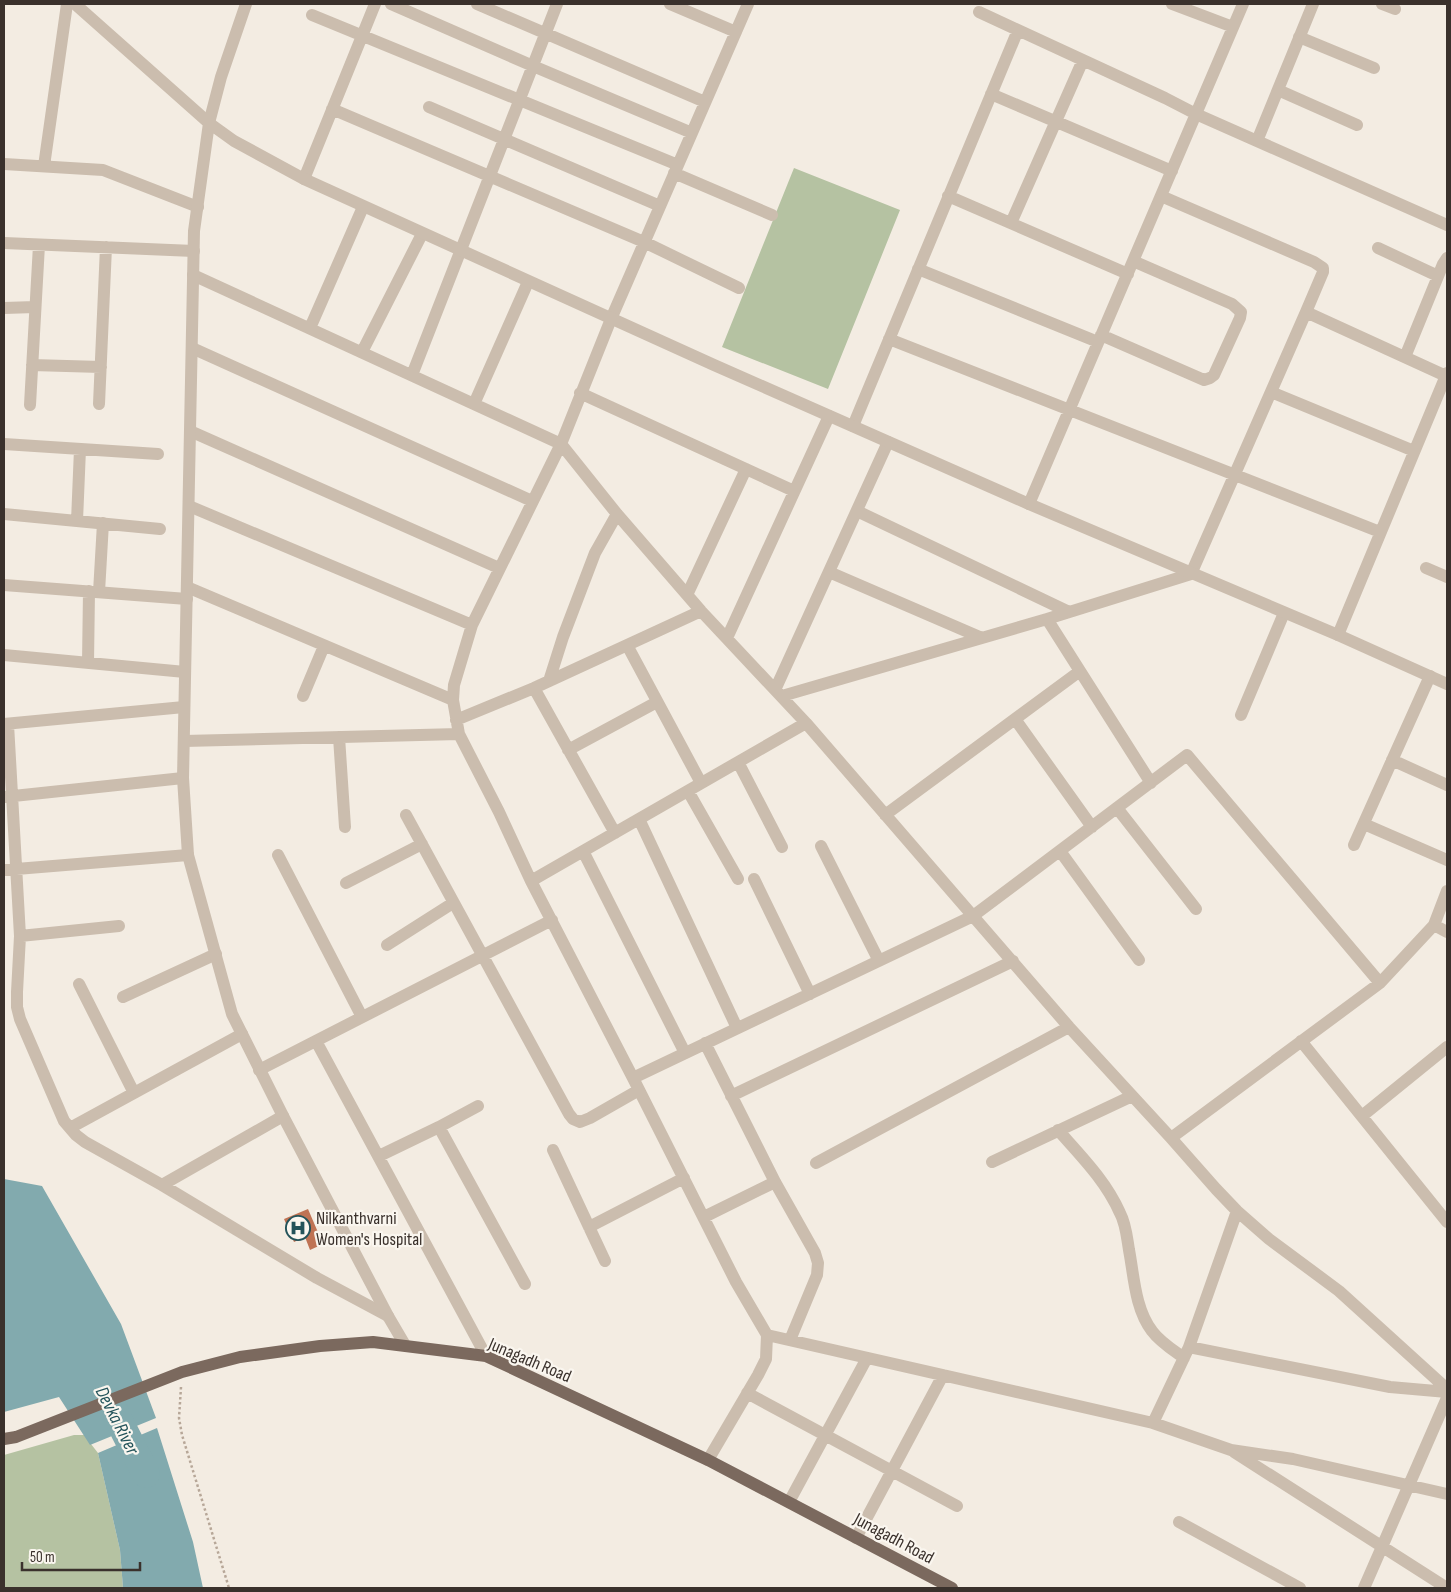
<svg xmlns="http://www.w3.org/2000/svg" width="1451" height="1592" font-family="'Sofia Sans Condensed',sans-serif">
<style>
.green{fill:#b5c2a2}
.water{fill:#82aaae}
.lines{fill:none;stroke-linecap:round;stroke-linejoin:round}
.river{stroke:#82aaae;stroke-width:28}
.building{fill:#bf7354}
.path{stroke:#b7a798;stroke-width:2.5;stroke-dasharray:2.5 2.5;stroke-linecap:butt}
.minor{stroke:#cbbdae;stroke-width:12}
.tertiary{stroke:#cbbdae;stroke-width:12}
.primary{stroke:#7b695e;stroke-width:12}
.labels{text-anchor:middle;stroke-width:4.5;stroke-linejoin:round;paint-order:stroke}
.poi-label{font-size:18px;fill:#3a312c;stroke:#faf6ef;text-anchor:start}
.street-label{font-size:18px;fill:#3a312c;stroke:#faf6ef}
.water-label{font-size:19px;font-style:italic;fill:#23535a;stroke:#faf6ef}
</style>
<rect width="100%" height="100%" fill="#f3ece2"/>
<path class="green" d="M794,168l106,42 -72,179 -106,-42z
M74,1435h10l14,18 22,97 3,38h-119v-133z"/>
<path class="water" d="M4,1179l38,7 79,138 35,94 -66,27 -31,-48 -55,15z
M157,1428l36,114 10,46h-80l-3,-38 -22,-97z"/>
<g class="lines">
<path class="river" d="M108,1399l38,75"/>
</g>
<path class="building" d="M308,1209l15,35 -13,6 -5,-13 -11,5 -10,-23z"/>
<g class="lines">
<path class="path" d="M181,1387l-2,31 3,17 47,153"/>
<path class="minor" d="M391,4l142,62 159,67
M477,4l228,98
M670,4l66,28
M1172,4l61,23
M1382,4l13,5
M979,12l186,86 31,16 251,111
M312,15l366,150
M1299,37l75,31
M1278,90l79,35
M991,94l181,77
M429,107l231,99
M332,109l312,133 95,46
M209,123l12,-46 25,-73
M1257,141l56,-137
M4,164l99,6 95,37
M44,166l23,-162
M674,173l98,42
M304,179l71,-175
M948,196l180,78
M1011,223l72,-163
M4,243l190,8
M1378,248l60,28
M918,269l180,73
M193,275l368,169 56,70 84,97 105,112 263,304 102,111 45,51 21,22 32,28 70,52 108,98
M4,308l31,-1
M1306,312l140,64
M310,328l53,-121
M1101,335l103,45 6,-2 4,-3 26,-57 1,-6 -9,-8 -99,-43
M889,339l491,193
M192,348l340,153
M362,352l60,-118
M1405,357l38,-93 4,-6
M32,365l69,2
M412,375l145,-371
M1271,392l143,59
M580,393l214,98
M99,404l7,-157
M474,404l54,-122
M30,405l9,-160
M853,426l165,-396
M190,431l309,137
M4,444l154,10
M1029,504l214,-500
M189,506l283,119
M857,511l212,101
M4,514l156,15
M77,521l3,-72
M1426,568l21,9
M829,572l153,66
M4,585l183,14
M187,587l266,113
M99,592l4,-69
M687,595l59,-126
M1047,619l104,164
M1338,635l109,-262
M727,638l102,-222
M627,645l74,138
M4,655l181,17
M88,663l1,-72
M549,681l14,-44 32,-84 22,-39
M534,688l81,145
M775,690l113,-248
M303,696l21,-50
M782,696l265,-77 144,-45 115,-262 17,-40v-4l-9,-6 -153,-66
M1241,715l43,-102
M1015,719l77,108
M456,720l78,-32 167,-77
M4,724l180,-17
M8,724l12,212 -3,56v15l3,12 44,102 12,14 9,7 77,43 155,93 71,38
M339,737l6,90
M184,741l275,-7
M568,750l89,-48
M1392,760l55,25
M738,762l44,85
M688,791l50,88
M4,797l179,-19
M1117,808l79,101
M406,815l163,299 4,5 7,3 10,-4 49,-28
M885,815l195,-144
M639,819l98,209
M1364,824l83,36
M1354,845l76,-169
M821,846l58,115
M583,851l102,202
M1060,851l79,109
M278,855l84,162
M4,870l184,-15
M754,879l56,115
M531,881l275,-158
M346,883l76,-39
M1434,925l13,7
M20,936l99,-10
M387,945l66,-42
M79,984l55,109
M123,997l93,-43
M316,1041l170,315
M1301,1041l146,181
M705,1043l70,139 40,71 3,10 -1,12 -27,65
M259,1070l293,-150
M633,1078l340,-162 214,-161 193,228
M731,1096l282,-135
M1362,1116l85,-69
M439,1127l86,157
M70,1128l172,-94
M1058,1130c23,26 48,51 62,83 6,11 7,25 9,37 5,26 6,59 23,81 8,11 21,19 32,27
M1171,1138l209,-155 54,-58 13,-34
M553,1150l52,111
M379,1156l60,-29 39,-21
M992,1162l140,-66
M816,1163l253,-136
M162,1185l121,-69
M704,1217l71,-35
M589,1227l95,-49
M767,1335l386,88 78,27 62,9 154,35
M1189,1347l201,40 57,5
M747,1393l210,113
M1153,1423l36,-76 48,-136
M1234,1452l213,136
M708,1460l50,-85 8,-16 1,-24 -31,-53 -103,-204 -102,-197 -32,-69 -40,-78 -6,-34 1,-15 18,-60 89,-181 50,-125 137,-315
M789,1502l78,-144
M1179,1522l121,66
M856,1538l87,-163
M1364,1588l83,-190"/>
<path class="tertiary" d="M75,4l134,119 25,18 70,38 410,186 315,139 309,131 109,49
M209,123l-15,108 -11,547 5,77 44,159 51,102 105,200 17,29"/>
<path class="primary" d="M4,1439l12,-2 166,-65 58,-15 80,-11 53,-4 113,14 222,104 244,128"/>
</g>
<defs>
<symbol id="hospital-ring" viewBox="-11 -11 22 22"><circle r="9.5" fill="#faf6ef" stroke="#23535a" stroke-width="1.5"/><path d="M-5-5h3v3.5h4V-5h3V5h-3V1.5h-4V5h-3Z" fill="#23535a"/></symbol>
</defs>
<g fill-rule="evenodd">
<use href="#hospital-ring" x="284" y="1214" width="28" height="28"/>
</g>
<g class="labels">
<g class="poi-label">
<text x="316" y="1224">Nilkanthvarni<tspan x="316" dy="21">Women's Hospital</tspan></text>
</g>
<g class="street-label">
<text transform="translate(530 1360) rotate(23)" y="6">Junagadh Road</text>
<text transform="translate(894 1538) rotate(28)" y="6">Junagadh Road</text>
</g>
<g class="water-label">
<text transform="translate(118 1420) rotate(63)" y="7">Devka River</text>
</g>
</g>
<rect width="1451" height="1592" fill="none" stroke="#3a312c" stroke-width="10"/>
<path d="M22 1562v8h118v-8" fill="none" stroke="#3a312c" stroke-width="2.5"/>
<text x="30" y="1562" font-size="15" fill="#3a312c" stroke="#faf6ef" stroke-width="4" paint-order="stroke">50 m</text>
</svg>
